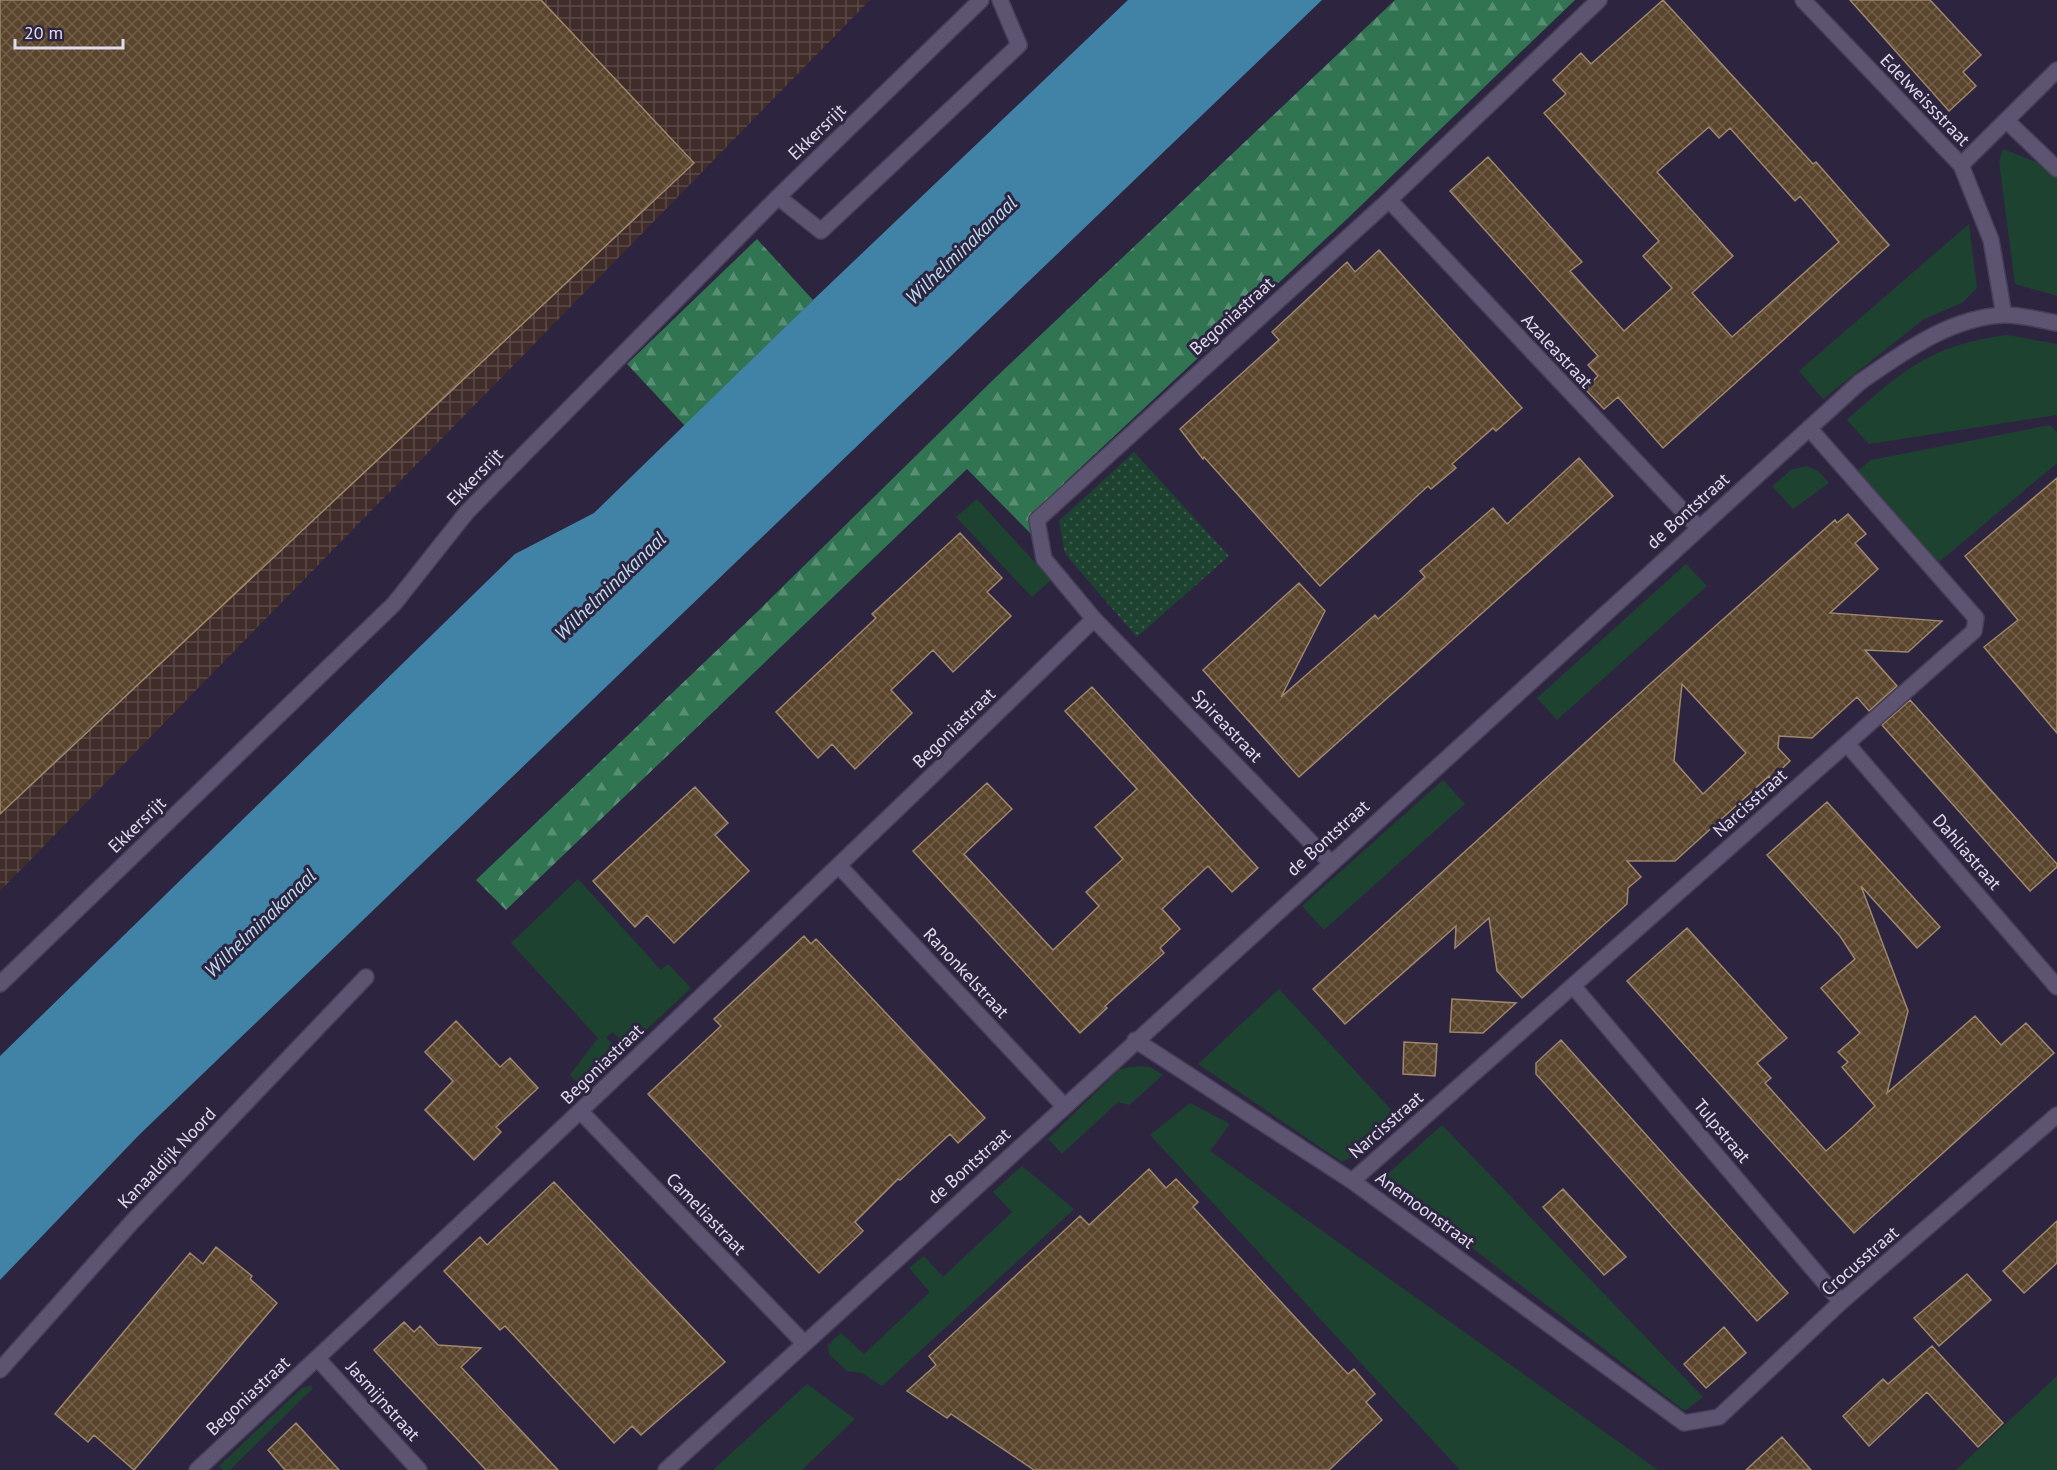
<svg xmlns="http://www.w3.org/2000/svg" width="2057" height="1470" font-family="'PT Sans',sans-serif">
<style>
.industrial{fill:url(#industrial-grid)}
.grass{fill:#1e4230}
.forest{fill:url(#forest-firs)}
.park{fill:url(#park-dots)}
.water{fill:#4083a7}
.building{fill:url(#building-cross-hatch);stroke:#9f876c;stroke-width:1.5;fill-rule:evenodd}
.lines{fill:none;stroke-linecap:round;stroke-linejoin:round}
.service-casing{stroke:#463f56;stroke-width:18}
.pedestrian-casing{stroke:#463f56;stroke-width:18}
.minor-casing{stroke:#463f56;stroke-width:18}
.service{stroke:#5d5472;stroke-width:15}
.pedestrian{stroke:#5d5472;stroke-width:15}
.minor{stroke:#5d5472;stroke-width:15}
.labels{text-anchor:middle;stroke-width:6;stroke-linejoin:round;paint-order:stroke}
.street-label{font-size:18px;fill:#e0dced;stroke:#2d2540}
.water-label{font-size:20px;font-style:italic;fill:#bcdff4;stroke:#2d2540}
</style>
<defs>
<pattern id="industrial-grid" width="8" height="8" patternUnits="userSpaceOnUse" patternTransform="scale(1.5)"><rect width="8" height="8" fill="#402c29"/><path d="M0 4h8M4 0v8" fill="none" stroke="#5b4a48"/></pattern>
<pattern id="forest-firs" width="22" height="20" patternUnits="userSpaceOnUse" patternTransform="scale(1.5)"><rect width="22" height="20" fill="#307452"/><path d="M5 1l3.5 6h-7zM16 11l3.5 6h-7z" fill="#588e74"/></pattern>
<pattern id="park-dots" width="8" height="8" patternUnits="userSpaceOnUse" patternTransform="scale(1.5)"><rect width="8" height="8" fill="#1e4230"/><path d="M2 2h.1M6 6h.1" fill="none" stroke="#3e5d4e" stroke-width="1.8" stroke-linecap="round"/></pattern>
<pattern id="building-cross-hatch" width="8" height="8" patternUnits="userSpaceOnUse" patternTransform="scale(1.5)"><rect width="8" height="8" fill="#5a452c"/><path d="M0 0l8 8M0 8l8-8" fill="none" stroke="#715f4b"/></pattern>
</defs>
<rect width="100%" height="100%" fill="#2d2540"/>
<path class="industrial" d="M0,0h870l-870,891z"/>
<path class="grass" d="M2003,149l46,18 8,7v122l-42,-12 -16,-123z
M1969,224l8,64 -15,15 -38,16 -101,80 -24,-28z
M2007,335l50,9v71l-188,29 -22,-24c55,-49 83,-75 160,-85z
M2050,425l7,7v31l-118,99 -84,-89 16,-13z
M1807,466l12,6 10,11 -36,26 -21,-23 19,-16z
M977,499l74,81 -19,17 -76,-80z
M1686,564l21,22 -150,134 -20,-22z
M1443,780l22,24 -141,126 -22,-24z
M578,879l83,91 7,-6 23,24 -64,60 -14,-16 -7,5 15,17 -37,35 -14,-14 28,-37 -87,-95z
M1279,989l119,128 -33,34 -23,11 -144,-98z
M1138,1066l12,1 13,8 -34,30 -11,-3 -56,52 -14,-15 72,-70z
M1190,1103l40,21 -20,27 448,319h-198l-310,-335z
M1442,1125l261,272 -18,14 -303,-232z
M1022,1166l52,43 -192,177 -20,-13 -15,-2 -18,-17 -1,-9 13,-12 23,21 66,-62 -21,-24 15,-12 19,21 69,-65 -19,-20z
M2057,1376v94h-101z
M807,1384l48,35 -53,51h-89z
M311,1385l2,3 -83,82h-7l-4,-4 83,-78z"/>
<path class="forest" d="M1395,0h180l-228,219 -282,263 -25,31 -3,27 -70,-71 -461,441 -30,-30 279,-266 239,-235z
M757,239l56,61 -128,126 -58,-62z"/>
<path class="park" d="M1134,452l95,104 -92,81 -72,-83 -6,-33z"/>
<path class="water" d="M1128,0h194l-1183,1135 -139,145v-224l515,-502 79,-41 219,-213z"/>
<path class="building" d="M0,0h541l153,163 -694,651z
M1663,0l150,164 3,-2 73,83 -226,203 -45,-51 -14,12 -19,-20 13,-13 -10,-11 10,-9 -148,-165 38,-34 94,105 -12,9 54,60 48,-43 -29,-32 16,-15 -115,-128 22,-19 -13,-14 28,-27 10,11zM1709,127l10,11 11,-10 65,73 5,-5 39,46 -107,95 -40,-44 41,-37 -76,-84z
M1850,0h80l51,55 -18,17 13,14 -27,25z
M1379,250l143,158 -26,23 -3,-3 -41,36 4,4 -25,21 -3,-3 -11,10 -97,90 -116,-129 -1,2 -23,-30 99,-89 -7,-8 75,-70 8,10z
M1579,458l34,38 -314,281 -96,-107 96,-87 26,28 -44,86 94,-82 3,4 23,-20 24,-22 -5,-6 73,-63 14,16z
M2057,478v255l-73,-86 34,-27 -53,-64z
M1848,514l18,20 -11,9 23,26 -48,44 112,8 -34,31 -43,-2 32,36 -28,25 -12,-14 -45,41 -33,-2 -1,12 12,13 -19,18 -2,-3 -94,85h-48l14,16 -13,11 -1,16 -105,94 -25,-27 -8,-53 -34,30 1,-22 -111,98 -32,-35 336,-304 186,-165 2,3zM1682,684l64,69 -43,41 -29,-33z
M960,533l42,45 -15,14 24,24 -58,56 -20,-22 -42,40 21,23 -57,56 -23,-25 -14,14 -42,-46 100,-94 -4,-4z
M1092,687l166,181 -26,24 -24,-26 -46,43 18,20 -20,19 4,5 -59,53 2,2 -27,25 -167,-182 74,-68 25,26 -48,45 89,96 46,-44 -13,-14 37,-33 -28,-32 42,-38 -72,-78z
M1910,700l147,164v3l-27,24 -148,-166z
M695,787l33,36 -13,12 34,36 -75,72 -27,-28 -12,12 -42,-46z
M1827,802l113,125 -23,21 -56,-62 47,125 -21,82 88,-77 26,29 25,-22 28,30 -200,180 -227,-252 60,-53 100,110 -30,25 14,15 -6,5 61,68 26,-23 23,-22 -33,-39 6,-5 -10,-10 22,-19 -39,-45 34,-29 -15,-23 -73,-81z
M804,936l7,8 5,-5 169,179 -27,25 -8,-9 -50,46 -2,-1 -43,43 8,9 -44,42 -171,-179 73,-68 -7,-7z
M1452,999l64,4 -33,30 -33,-1z
M456,1021l44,46 10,-9 28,30 -42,39 5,5 -27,28 -49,-50 28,-29 -28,-29z
M1561,1040l227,253 -31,28 -221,-247v-11z
M1404,1042l33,2 -2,32 -32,-2z
M1149,1169l17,19 10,-9 22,23 -5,5 138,149 17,18 6,-5 21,25 -9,8 16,18 -53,50h-295l-83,-56 -4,4 -40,-27 29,-26 -7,-9 151,-140 9,9z
M554,1182l171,180 -84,73 -9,-9 -18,17 -109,-117 -5,4 -56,-59 36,-34 7,8z
M1563,1189l63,68 -22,18 -61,-68z
M2057,1221v42l-33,30 -21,-22z
M216,1247l36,29 -2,3 27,24 -143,167 -40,-35 -6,7 -33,-28 135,-161 13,11z
M1967,1274l24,26 -52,46 -25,-28z
M404,1322l10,10 6,-6 18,19 43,3 -20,19 97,103h-72l-112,-120z
M1724,1327l22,26 -40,35 -22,-24z
M1932,1346l71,77 -25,24 -51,-55 -58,54 -26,-30 40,-37 5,5z
M296,1423l43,47h-54l-17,-20z
M1782,1437l29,33h-65z"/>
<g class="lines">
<defs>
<path id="service" d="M778,197l43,34 198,-186 -19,-45"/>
<path id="pedestrian" d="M2007,121l50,48"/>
<path id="minor" d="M1803,0l158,165 30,75 13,75
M1961,165l96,-95
M1389,200l310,328
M1847,744l210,243
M1331,863l-237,-244 -50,-60 -7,-39 352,-320 210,-200
M840,867l224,239
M0,984l394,-380 73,-92 311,-315 203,-197
M1573,986l268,316
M1135,1040l217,141 332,242 35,-6 122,-115 216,-187
M581,1112l222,230
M1352,1181l622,-550 2,-13 -167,-190
M317,1358l102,112
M0,1370l132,-148 234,-245
M197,1470c302,-281 602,-564 897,-851
M666,1470l1194,-1088c44,-30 87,-63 142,-67 18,-1 37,5 55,8"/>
</defs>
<use href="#service" class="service-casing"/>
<use href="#pedestrian" class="pedestrian-casing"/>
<use href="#minor" class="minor-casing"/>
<use href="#service" class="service"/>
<use href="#pedestrian" class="pedestrian"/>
<use href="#minor" class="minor"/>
</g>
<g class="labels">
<g class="street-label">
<text transform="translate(1925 100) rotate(46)" y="6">Edelweissstraat</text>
<text transform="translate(817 132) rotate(-44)" y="6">Ekkersrijt</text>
<text transform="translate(1232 316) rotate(-42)" y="6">Begoniastraat</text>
<text transform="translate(1557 351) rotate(47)" y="6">Azaleastraat</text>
<text transform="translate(475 477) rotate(-46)" y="6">Ekkersrijt</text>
<text transform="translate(1688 511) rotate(-42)" y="6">de Bontstraat</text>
<text transform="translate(1227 726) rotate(46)" y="6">Spireastraat</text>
<text transform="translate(954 728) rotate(-44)" y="6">Begoniastraat</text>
<text transform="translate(1750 803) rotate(-42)" y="6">Narcisstraat</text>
<text transform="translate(137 825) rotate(-44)" y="6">Ekkersrijt</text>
<text transform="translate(1328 838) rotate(-42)" y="6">de Bontstraat</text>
<text transform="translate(1967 852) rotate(49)" y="6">Dahliastraat</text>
<text transform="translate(966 973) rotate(47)" y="6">Ranonkelstraat</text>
<text transform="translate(602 1064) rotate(-44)" y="6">Begoniastraat</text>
<text transform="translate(1386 1125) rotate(-41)" y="6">Narcisstraat</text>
<text transform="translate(1722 1131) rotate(50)" y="6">Tulpstraat</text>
<text transform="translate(167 1158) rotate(-46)" y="6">Kanaaldijk Noord</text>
<text transform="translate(969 1166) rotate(-42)" y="6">de Bontstraat</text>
<text transform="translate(1425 1210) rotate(36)" y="6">Anemoonstraat</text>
<text transform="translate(706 1214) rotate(46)" y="6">Cameliastraat</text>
<text transform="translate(1860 1261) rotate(-41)" y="6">Crocusstraat</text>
<text transform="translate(248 1396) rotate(-43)" y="6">Begoniastraat</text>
<text transform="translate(383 1401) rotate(48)" y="6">Jasmijnstraat</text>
</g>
<g class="water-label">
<text transform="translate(961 250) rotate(-44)" y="7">Wilhelminakanaal</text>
<text transform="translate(610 586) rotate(-44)" y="7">Wilhelminakanaal</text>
<text transform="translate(260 923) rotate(-44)" y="7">Wilhelminakanaal</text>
</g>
</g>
<path d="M15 39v9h108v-9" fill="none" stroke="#e0dced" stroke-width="3"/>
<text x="24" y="39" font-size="18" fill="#e0dced" stroke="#2d2540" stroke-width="4.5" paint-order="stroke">20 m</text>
</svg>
